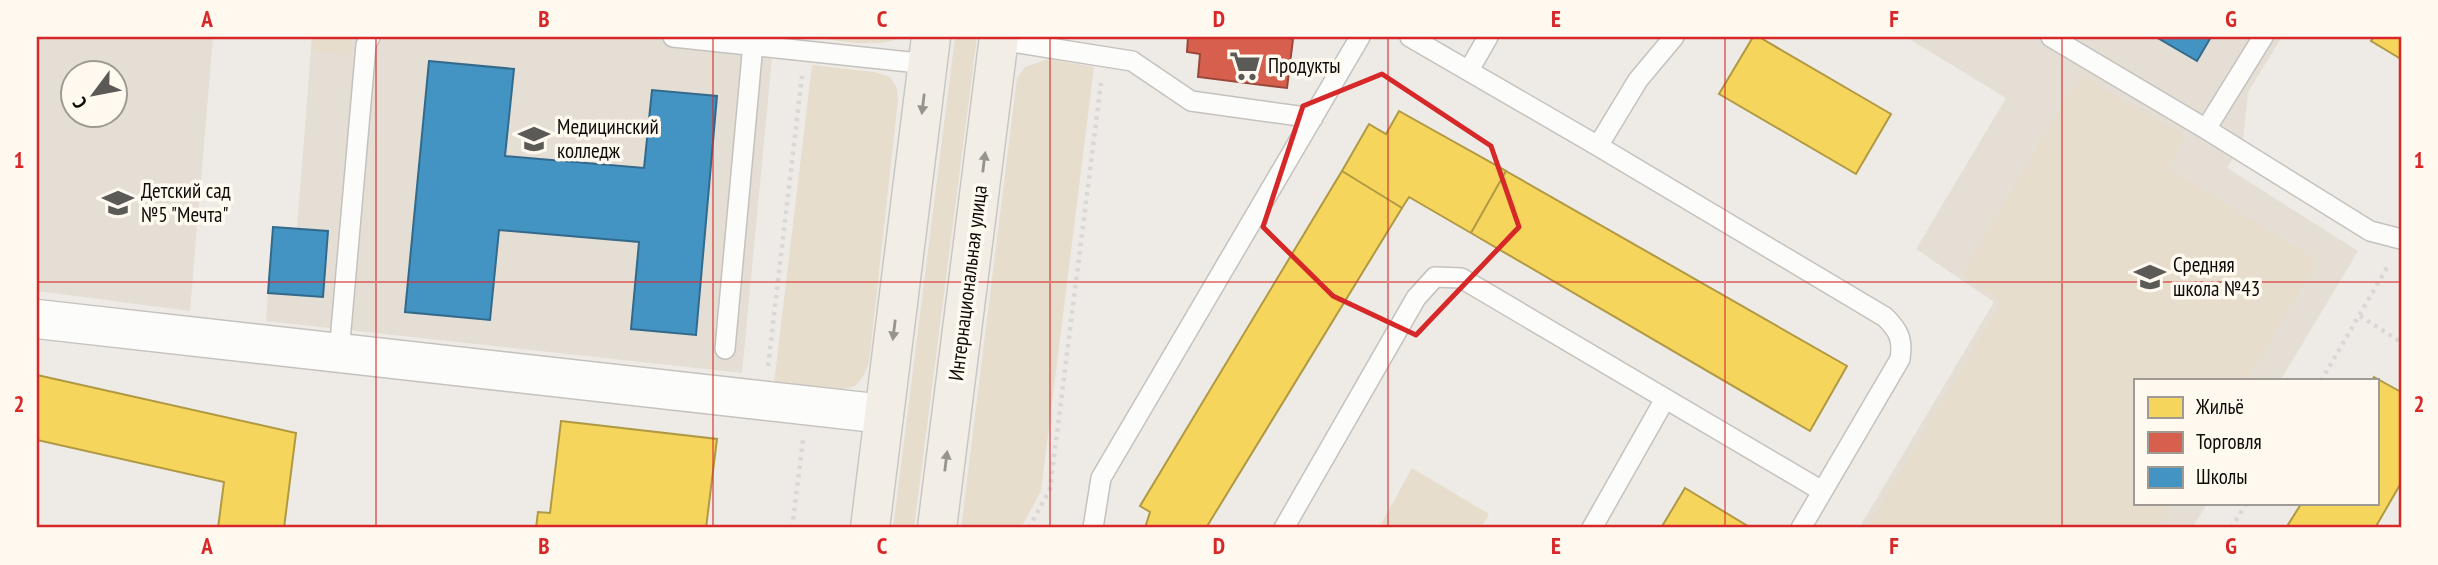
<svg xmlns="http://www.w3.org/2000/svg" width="2438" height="565" font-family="'PT Sans Narrow',sans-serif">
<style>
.built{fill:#e4ded4;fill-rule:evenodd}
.green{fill:#e7ddcd}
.homes{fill:#f6d55c;stroke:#b09943;stroke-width:2}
.shops{fill:#d6604d;stroke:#9a4739;stroke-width:2}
.schools{fill:#4393c3;stroke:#336a8b;stroke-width:2}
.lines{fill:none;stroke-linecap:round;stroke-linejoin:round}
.lane-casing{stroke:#c5c2be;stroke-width:22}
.street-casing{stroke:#c5c2be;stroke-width:41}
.primary-casing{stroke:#c8c7c5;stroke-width:41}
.path{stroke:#d9d8d7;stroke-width:4.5;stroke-dasharray:3.5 5;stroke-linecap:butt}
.lane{stroke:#fcfcfb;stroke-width:19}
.street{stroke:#fcfcfb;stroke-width:38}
.primary{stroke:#f2eee6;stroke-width:38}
.oneway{fill:#97948e}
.marked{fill:none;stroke:#d62828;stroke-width:5;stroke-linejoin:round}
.grid{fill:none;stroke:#d62828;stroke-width:2;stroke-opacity:0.55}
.labels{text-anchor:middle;stroke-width:7;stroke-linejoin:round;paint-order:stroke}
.poi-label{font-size:21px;fill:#0e0c09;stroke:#fff9f0;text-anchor:start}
.street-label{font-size:21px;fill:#0e0c09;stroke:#fff9f0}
.neatline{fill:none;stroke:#d62828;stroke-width:2.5}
.grid-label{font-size:23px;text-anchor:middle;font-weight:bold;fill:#d62828}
</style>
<rect width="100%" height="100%" fill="#eeebe6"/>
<path class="built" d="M37,37h176l-23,274 -153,-20zM74,74h42v42h-42z
M312,37h462l-32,336 -476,-52 7,-94 24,1z
M1906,37h376l-34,55 -5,49 -16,27 131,83 -78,130h-145v123h72l-15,24h-333l135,-226 -78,-53 90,-151z"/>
<path class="green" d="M312,37h39l-2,18 -38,-4z
M815,37h85c-16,12 -67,4 -85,0z
M955,37h22l-63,491h-21z
M1048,59l46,8 -53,424 -20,37h-60l56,-450 8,-11z
M812,65l62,7 16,5 7,11 1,12 -29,263c-3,8 -7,18 -15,23 -16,9 -62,-1 -80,-3z
M2080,75l105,61 -17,32 150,93 -72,120h-111v123h37l-14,24h-291l135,-226 -41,-28z
M1412,468l77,46 -8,14h-102z"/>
<path class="homes" d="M1753,37h6l132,77 -35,60 -137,-80z
M2374,37h27v22l-30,-18z
M1399,111l107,60 -35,62 -62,-36 -7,11 -60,-37 27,-47 17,10z
M1342,171l60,37 -196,320h-61l5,-16 -10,-6z
M1506,171l341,195 -37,65 -339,-198z
M37,375l259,58 -12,95h-66l6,-46 -187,-42z
M2374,377l27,15v91l-26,45h-89l15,-24h76v-123h-5z
M561,421l156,18 -11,89h-170l2,-16 12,1z
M1685,488l66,40h-90z"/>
<path class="shops" d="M1188,37h96l9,2 -6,49 -89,-11 2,-23 -13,-2z"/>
<path class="schools" d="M2156,37h55l-14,24z
M429,61l85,8 -9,87 139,12 8,-78 65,6 -21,239 -65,-6 8,-87 -140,-12 -9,90 -85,-8z
M273,227l55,4 -5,66 -55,-4z"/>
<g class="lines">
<defs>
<path id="lane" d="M673,37l255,27
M1410,37l188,109
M1674,37l-36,43 -40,66 287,171c14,14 18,22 15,42l-99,169
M2051,37l155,92 164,102 31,8
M999,40l133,21 59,40 122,17
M1469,70l19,-33
M2206,129l57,-92
M725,349l28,-305
M339,353l27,-308 4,-8
M1093,528l8,-50 259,-441
M1284,528l132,-230 19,-21 26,1 361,213
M1592,528l73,-129"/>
<path id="street" d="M37,319l847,95"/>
<path id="primary" d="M870,528l61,-491
M937,528l62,-491"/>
</defs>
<use href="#lane" class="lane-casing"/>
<use href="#street" class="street-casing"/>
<use href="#primary" class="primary-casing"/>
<path class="path" d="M2360,316l41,26
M768,366l34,-290
M2321,381l68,-117
M792,528l11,-88
M1029,528l21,-39 51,-406
M2231,528l15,-24"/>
<use href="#lane" class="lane"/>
<use href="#street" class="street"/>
<use href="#primary" class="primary"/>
</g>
<defs><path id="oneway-solid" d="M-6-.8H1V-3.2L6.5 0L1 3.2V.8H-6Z" transform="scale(1.75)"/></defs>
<g class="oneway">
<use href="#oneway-solid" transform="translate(923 104) rotate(97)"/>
<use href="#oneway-solid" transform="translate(984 162) rotate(-83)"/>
<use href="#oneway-solid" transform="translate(894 330) rotate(97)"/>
<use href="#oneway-solid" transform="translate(946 461) rotate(-83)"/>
</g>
<path class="marked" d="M1382,74l109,72 28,81 -103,108 -83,-39 -70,-69 40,-121z"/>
<path class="grid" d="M376,37v491M713,37v491M1050,37v491M1388,37v491M1725,37v491M2062,37v491M37,282h2364"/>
<defs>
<symbol id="supermarket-bare" viewBox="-9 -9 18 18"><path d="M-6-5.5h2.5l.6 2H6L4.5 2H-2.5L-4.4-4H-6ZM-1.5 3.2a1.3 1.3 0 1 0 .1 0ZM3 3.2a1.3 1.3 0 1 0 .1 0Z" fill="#5c5a56" stroke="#fff9f0" stroke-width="2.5" paint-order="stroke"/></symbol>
<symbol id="university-bare" viewBox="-9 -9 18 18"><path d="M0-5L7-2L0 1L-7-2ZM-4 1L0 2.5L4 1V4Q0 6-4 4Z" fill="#5c5a56" stroke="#fff9f0" stroke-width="2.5" paint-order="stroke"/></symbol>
<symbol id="school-bare" viewBox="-9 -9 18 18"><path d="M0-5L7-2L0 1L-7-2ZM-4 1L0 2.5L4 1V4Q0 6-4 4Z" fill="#5c5a56" stroke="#fff9f0" stroke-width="2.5" paint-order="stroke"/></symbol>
</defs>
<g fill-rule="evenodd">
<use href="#supermarket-bare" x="1223" y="44" width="44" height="44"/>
<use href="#university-bare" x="512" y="117" width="44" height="44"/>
<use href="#school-bare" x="96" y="181" width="44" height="44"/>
<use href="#school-bare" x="2128" y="255" width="44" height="44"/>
</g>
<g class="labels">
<g class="poi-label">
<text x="1268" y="73">Продукты</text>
<text x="557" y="134">Медицинский<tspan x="557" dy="24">колледж</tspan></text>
<text x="141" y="198">Детский сад<tspan x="141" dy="24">№5 "Мечта"</tspan></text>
<text x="2173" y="272">Средняя<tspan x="2173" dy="24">школа №43</tspan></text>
</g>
<g class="street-label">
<text transform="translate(968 283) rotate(-83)" y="7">Интернациональная улица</text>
</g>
</g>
<rect width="2438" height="565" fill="none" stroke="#fff9f0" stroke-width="77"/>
<rect x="2134" y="379" width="245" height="126" fill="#fff9f0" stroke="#9f9a94" stroke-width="2"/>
<rect x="2148" y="397" width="35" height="21" fill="#f6d55c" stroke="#9f9a94" stroke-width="2"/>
<text x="2196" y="414" font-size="21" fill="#0e0c09">Жильё</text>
<rect x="2148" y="432" width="35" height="21" fill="#d6604d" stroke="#9f9a94" stroke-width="2"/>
<text x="2196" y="449" font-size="21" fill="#0e0c09">Торговля</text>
<rect x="2148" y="467" width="35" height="21" fill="#4393c3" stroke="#9f9a94" stroke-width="2"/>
<text x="2196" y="484" font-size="21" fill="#0e0c09">Школы</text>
<g transform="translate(94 94) rotate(238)"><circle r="33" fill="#fff9f0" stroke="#9f9a94" stroke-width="2"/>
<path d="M0-5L12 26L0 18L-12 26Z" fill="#5c5a56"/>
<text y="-10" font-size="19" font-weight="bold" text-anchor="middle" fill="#0e0c09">С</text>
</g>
<rect x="38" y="38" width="2362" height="488" class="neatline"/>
<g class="grid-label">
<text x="207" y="27">A</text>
<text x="544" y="27">B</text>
<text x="882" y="27">C</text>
<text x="1219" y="27">D</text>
<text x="1556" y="27">E</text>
<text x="1894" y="27">F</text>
<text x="2231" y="27">G</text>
<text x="19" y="168">1</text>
<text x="2419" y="168">1</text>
<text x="19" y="412">2</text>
<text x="2419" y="412">2</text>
<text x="207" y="554">A</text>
<text x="544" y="554">B</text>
<text x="882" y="554">C</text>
<text x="1219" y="554">D</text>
<text x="1556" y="554">E</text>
<text x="1894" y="554">F</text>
<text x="2231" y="554">G</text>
</g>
</svg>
